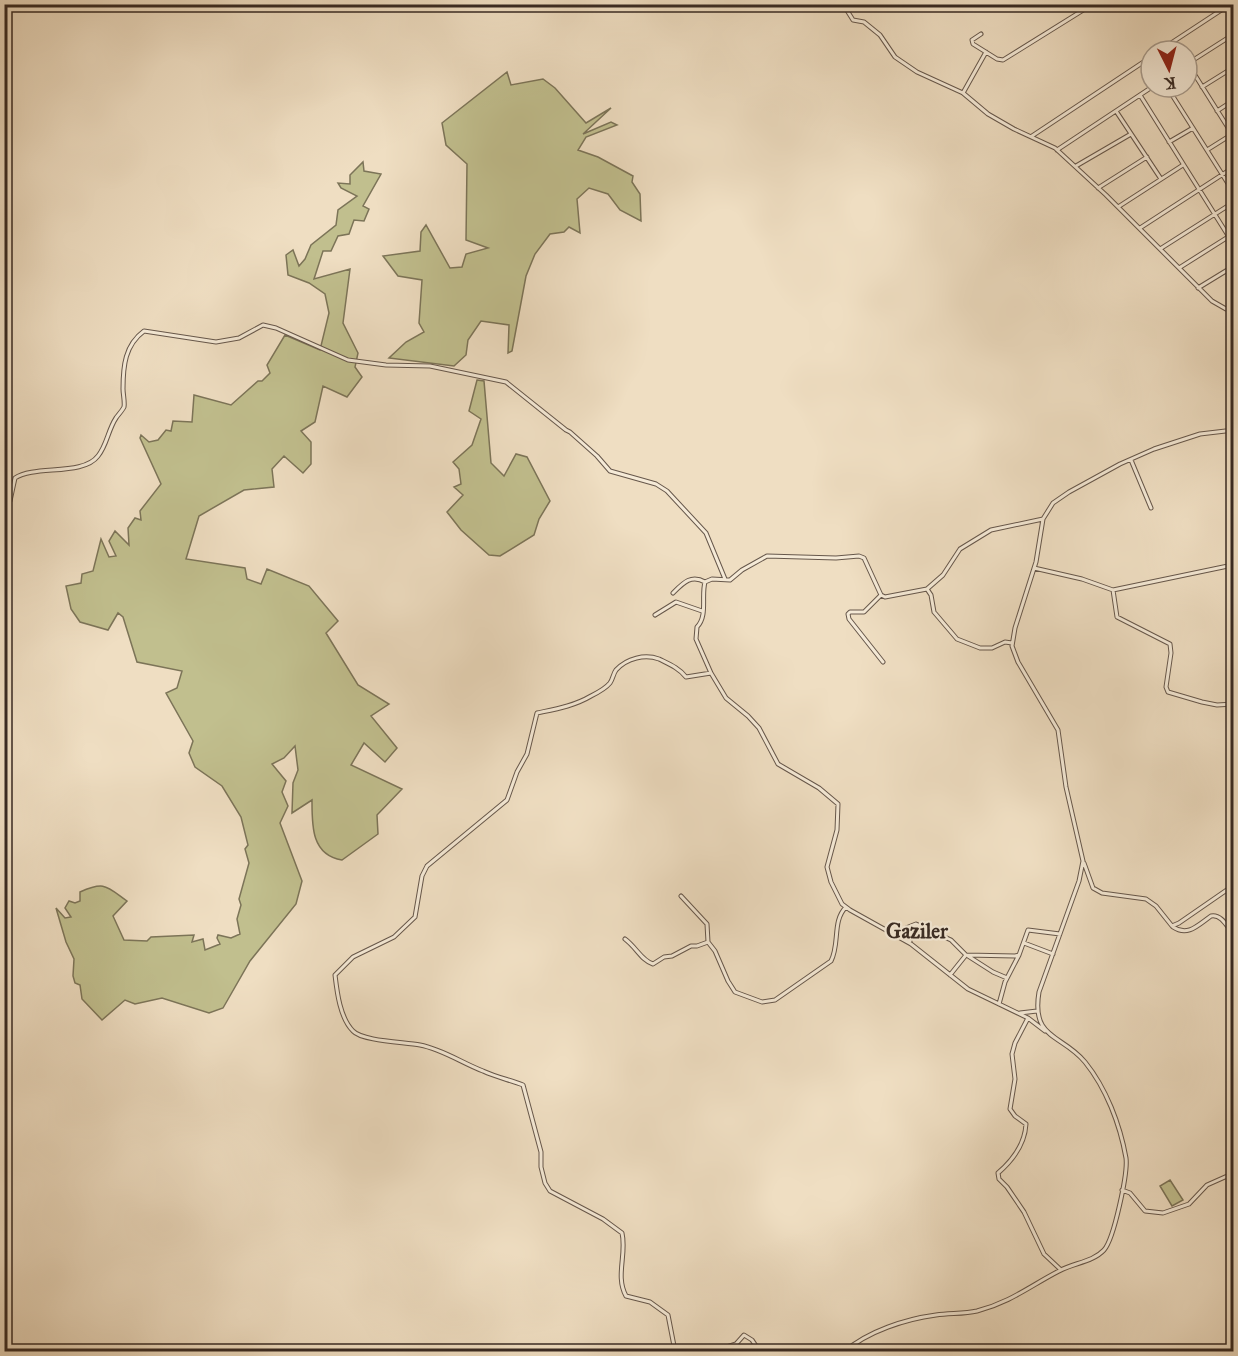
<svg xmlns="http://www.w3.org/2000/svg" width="1238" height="1356" font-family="'IM FELL Great Primer',serif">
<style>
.green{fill:#c1bf8e;stroke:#7c7458;stroke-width:1.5}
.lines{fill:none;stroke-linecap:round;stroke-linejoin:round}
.minor-casing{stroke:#66574b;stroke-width:5}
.minor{stroke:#f5ead7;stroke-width:3}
.labels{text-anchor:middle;stroke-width:4.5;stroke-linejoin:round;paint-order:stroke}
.quarter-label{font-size:21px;font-weight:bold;fill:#382a23;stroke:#f5ead7}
</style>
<rect width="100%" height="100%" fill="#efdec2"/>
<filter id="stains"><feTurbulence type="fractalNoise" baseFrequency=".00333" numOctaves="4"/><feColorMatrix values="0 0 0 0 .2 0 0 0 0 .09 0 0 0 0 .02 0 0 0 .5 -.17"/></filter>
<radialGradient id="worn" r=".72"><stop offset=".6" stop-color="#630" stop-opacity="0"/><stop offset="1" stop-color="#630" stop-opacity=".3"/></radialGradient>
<path class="green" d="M507,72l4,13 32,-6 12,9 31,35 25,-15 -28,26 28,-12 6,3 -31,12 -8,13 20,7 35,19 -1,6 8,12 1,27 -21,-11 -12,-16 -19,-6 -12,11 3,34 -11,-6 -5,5 -14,2 -15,20 -9,22 -14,75 -4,2 1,-28 -28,-4 -13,19 -2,15 -12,11 -65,-8 17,-16 18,-10 -5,-9 3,-43 -24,-4 -15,-20 37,-5 1,-19 5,-7 24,43 12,-1 4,-13 22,-6 -22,-8 1,-76 -21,-19 -4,-22z
M363,162l1,9 17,3 -18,32 6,3 -5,12 -10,-1 -5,14 -11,2 -7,15h-8l-9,28 36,-10 -7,54 15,30 -3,14 7,10 -15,20 -24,-11 -8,36 -14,9 10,11v22l-8,9 -19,-17 -12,13 2,18 -30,3 -45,26 -13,43 59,9 2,11 14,5 6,-15 42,17 29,35 -12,12 32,52 31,19 -18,12 26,32 -12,14 -21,-19 -13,22 51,24 -25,26 1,19 -36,26c-31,-5 -30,-35 -30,-60l-20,13 1,-30 5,-13 -3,-24 -11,12 -12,6 14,17 -4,11 6,14 -8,17 22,58 -6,23 -46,57 -27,47 -14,5 -47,-15 -27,6 -10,-4 -23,20 -20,-21 -2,-14 -5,-2 -2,-7 1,-17 -8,-17 -10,-34 9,10 6,-1 -6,-9 4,-7 6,2 5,-2v-9c25,-11 26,-6 47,9l-14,15 11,24 23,1 4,-4 43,-2 -2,7 11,-3 2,11 15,-6 -3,-6 1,-3 13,3 9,-4 -3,-15 4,-14 -2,-6 10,-36 -4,-14 3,-4 -7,-28 -19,-31 -27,-19 -6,-14 4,-12 -27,-48 11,-5 5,-17 -45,-9 -14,-45 -5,-4 -10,17 -28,-8 -9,-13 -5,-23 15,-3 1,-9 11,-3 8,-32 8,18 7,-1 -7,-15 6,-10 14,14 -1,-17 7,-10 6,2 -1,-9 21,-27 -21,-46 1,-3 8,7 9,-2 8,-10 5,1 2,-10 19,1 2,-27 37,10 27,-24h4l8,-8 -3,-8 18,-30 35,15 9,-37 -4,-19 -16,-11 -21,-8 -2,-20 7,-5 6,16 6,-7 6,-14 25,-20 2,-15 19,-14 -16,-8 -3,-5 12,1v-9z
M477,380l7,1 7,82 13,13 12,-22 11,3 23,44 -11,18 -5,16 -34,21 -11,-1 -28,-25 -14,-18 16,-17 -9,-8 7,-3 -2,-15 -6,-7 19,-17 9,-26 -12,-8z
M1170,1180l13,20 -11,6 -12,-20z"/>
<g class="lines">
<defs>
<path id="minor" d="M843,4l10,16 11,2 16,13 15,22 22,15 46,21 25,21 26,15 41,19 51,47 106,106 14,8h8
M1224,4l10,12
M981,34l-9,6 1,4 24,15 6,1 90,-56
M1159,51l67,-44
M1187,64l47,-30
M1188,64l44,70
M1167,87l67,106
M1202,87l32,-20
M963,93l23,-41
M1140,95l94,150
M1116,111l45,68
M1217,111l17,-11
M1032,136l119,-79
M1169,142l24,-14
M1057,150l95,-63
M1207,150l27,-17
M1076,166l55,-32
M1098,188l49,-31
M1118,207l65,-42
M1140,228l94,-61
M1160,249l74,-47
M1179,268l49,-31
M1198,288l36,-22
M1131,460l20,48
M4,504l6,-3 5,-23c20,-13 68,-2 83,-22 9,-11 10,-26 18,-38 2,-3 6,-7 8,-11 1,-5 -1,-13 -1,-18 0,-23 2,-44 21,-58l72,11 23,-4 24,-13 13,3 72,32 38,5 44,1 76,16 60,48 4,2 27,24 13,15 46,13 11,7 39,42 19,46
M1034,568l48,11 31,11 115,-24
M927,589l4,6 3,17 23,27 23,9h12l13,-6 7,1
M1113,590l4,27 53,27 1,9 -5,34 2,5 34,10 15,3 17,-1
M673,593c10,-10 18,-19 32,-11
M881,595l-17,17h-14l-2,2 1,5 34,43
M655,615l21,-13 26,9
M711,673l15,25 22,18 11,12 19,36 41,24 19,16 -1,26 -10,37 4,15 11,22 8,6 61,34 57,45 60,29 17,13
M1084,863l9,25 9,5 44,6 10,7 16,20 7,-3 55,-38
M681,896l26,28 1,18 7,9 13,30 7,11 27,10 13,-2 56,-39c9,-17 1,-40 15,-54
M1173,927c15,10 25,-2 38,-11 11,-2 16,11 23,19
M625,939c11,8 17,22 28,25l11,-7 8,-1 19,-10h6l11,-4
M910,941l-6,-7 2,-6 10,-4 35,16 15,15 -16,20
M1024,943l29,11
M966,955l49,1 4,-1 9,-25 32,4
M968,956l25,16 14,6
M999,1004l6,-22 14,-27
M1020,1013l17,-2
M1028,1018l-13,25 -3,11 3,25 -5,30 5,7 11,8c-1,20 -13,36 -28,49l1,6 8,8 17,25 20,42 16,15
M1122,1190l8,3 15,18 18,2 26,-9 18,-19 27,-12
M691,1352l-16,-1 -7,-36 -18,-13 -24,-6c-11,-20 1,-42 -4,-63l-19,-14 -53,-28 -5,-8 -4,-16v-15l-18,-67c-13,-5 -27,-8 -40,-14 -21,-8 -41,-22 -63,-26 -16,-3 -58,-4 -67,-14 -13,-13 -16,-39 -18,-56l18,-18 41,-20 21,-20 7,-41 5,-10 80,-66 10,-28 10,-18 10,-41c19,-4 37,-7 54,-17 6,-3 15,-8 19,-13 3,-4 3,-9 6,-13 11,-12 29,-16 43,-11 10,5 20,9 27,18l25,-4 -15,-34 1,-12c11,-11 4,-31 8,-45l7,-3 18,1 12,-10 25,-14 69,2 23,-2 5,2 17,37 4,2 42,-8 16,-14 17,-26 31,-19 52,-11
M711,1352l25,-8 8,-9 8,5 8,12
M844,1352c24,-21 62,-33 92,-37 14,-2 28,-1 41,-4 34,-9 53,-25 82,-40 14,-8 34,-9 45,-21 10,-11 24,-77 22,-92 -6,-34 -20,-70 -41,-96 -23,-28 -54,-22 -46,-70l40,-111 4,-20 -17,-74 -8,-57 -40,-68 -6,-16 3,-18 21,-66 7,-43 10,-16 16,-11 51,-28 34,-15 46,-15 34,-4"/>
</defs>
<use href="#minor" class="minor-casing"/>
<use href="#minor" class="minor"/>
</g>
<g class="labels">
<g class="quarter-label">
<text x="917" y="938">Gaziler</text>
</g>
</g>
<rect width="1238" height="1356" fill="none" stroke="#efdec2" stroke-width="24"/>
<rect x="6" y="6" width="1226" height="1344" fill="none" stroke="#382a23" stroke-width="3"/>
<rect x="12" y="12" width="1214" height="1332" fill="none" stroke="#382a23" stroke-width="1.5"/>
<g transform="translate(1169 69) rotate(174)"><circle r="28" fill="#f5ead7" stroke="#a99d8f" stroke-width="1.5"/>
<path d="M0-4.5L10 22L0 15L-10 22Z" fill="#8f2418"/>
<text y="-9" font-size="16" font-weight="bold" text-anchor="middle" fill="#382a23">K</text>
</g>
<rect width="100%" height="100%" filter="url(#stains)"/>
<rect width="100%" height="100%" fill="url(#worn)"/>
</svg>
